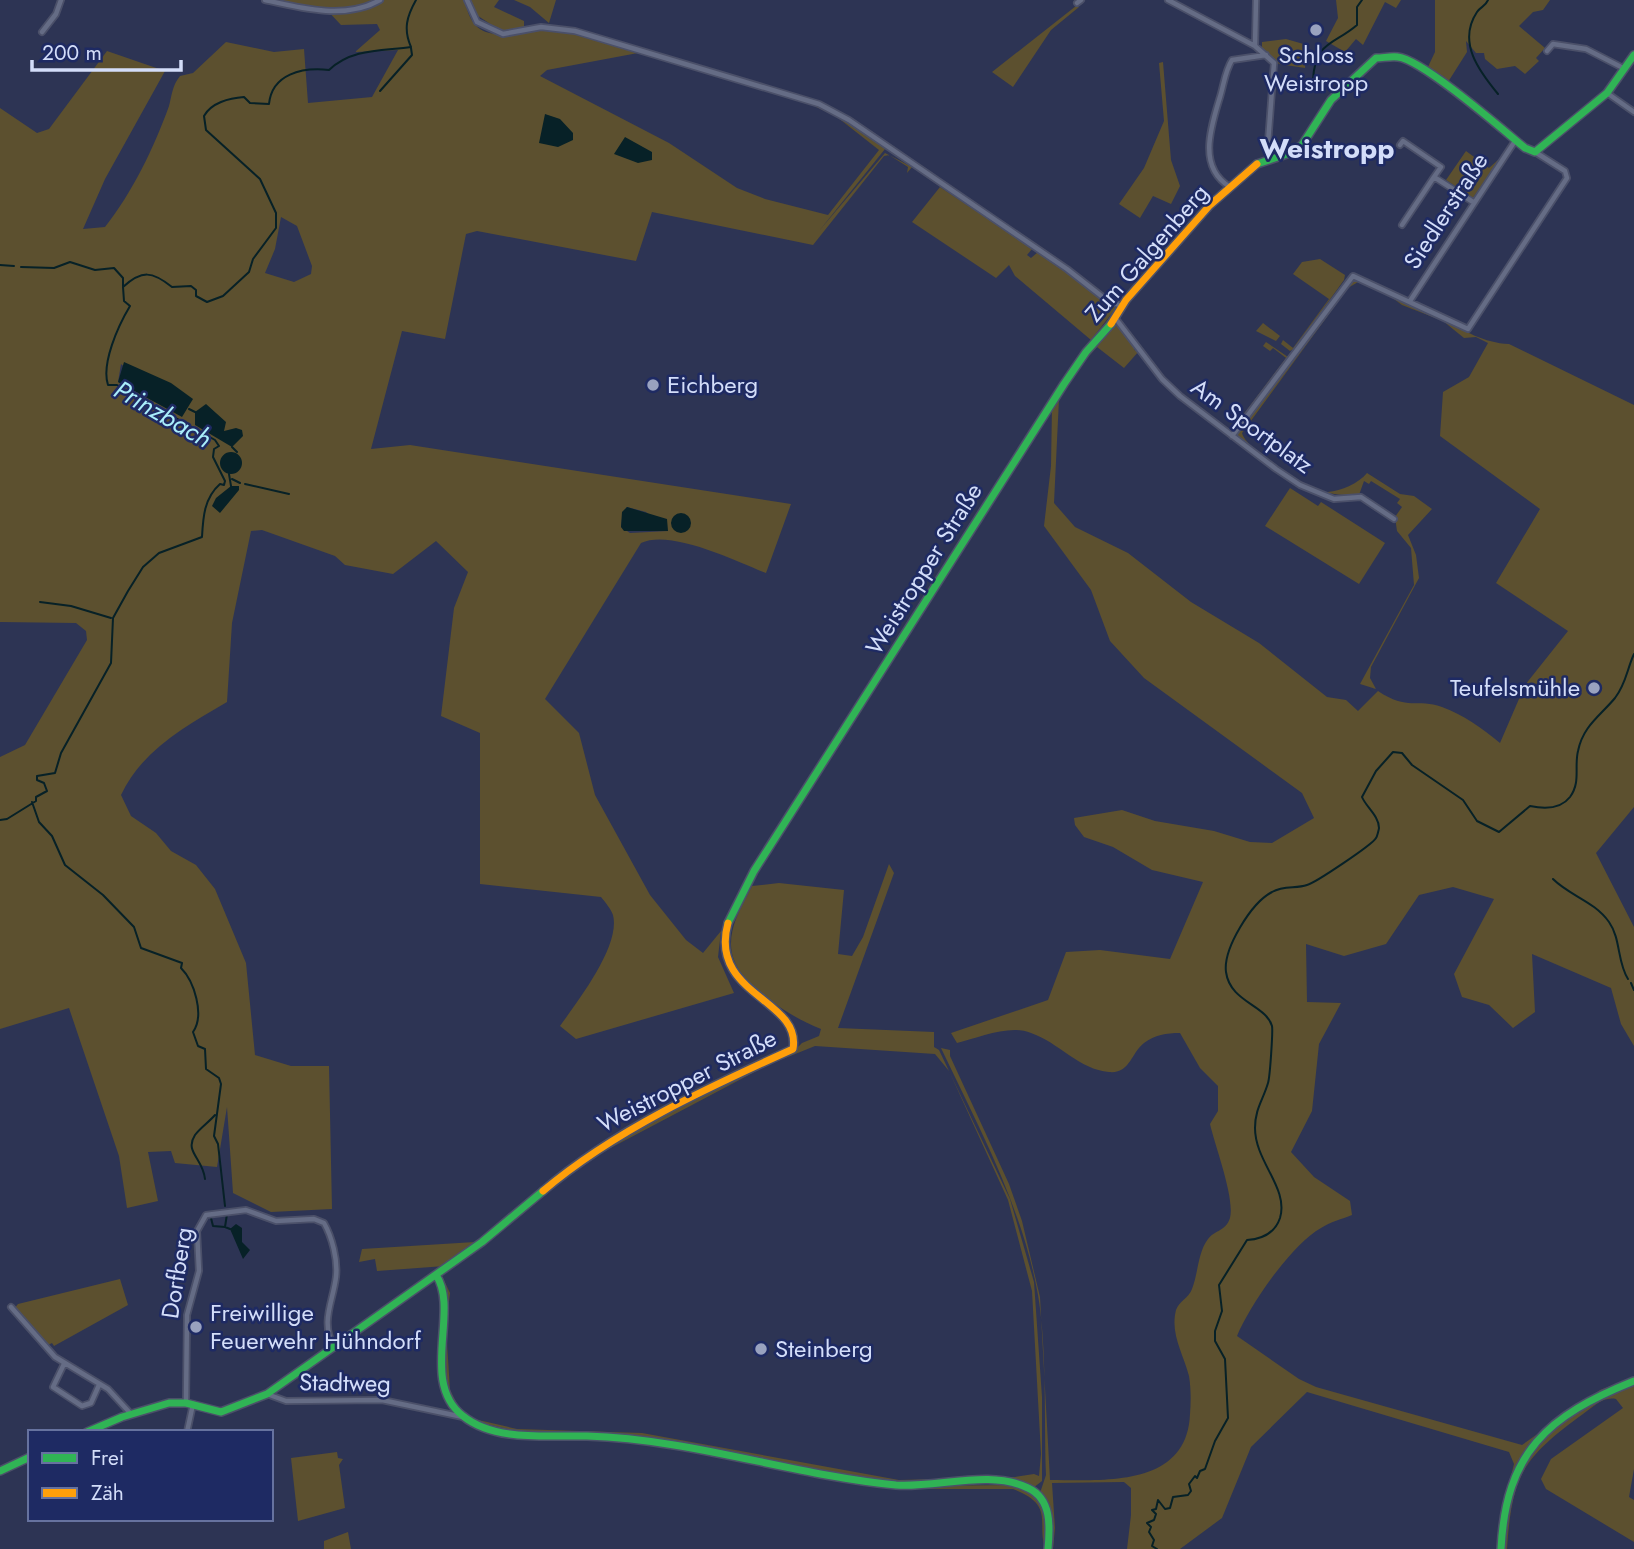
<svg xmlns="http://www.w3.org/2000/svg" width="1634" height="1549" font-family="Jost,sans-serif">
<style>
.green{fill:#5c502f;fill-rule:evenodd}
.water{fill:#072127}
.lines{fill:none;stroke-linecap:round;stroke-linejoin:round}
.stream{stroke:#072127;stroke-width:2}
.street-casing{stroke:#4b5069;stroke-width:8}
.fast-casing{stroke:#4b5069;stroke-width:10}
.slow-casing{stroke:#4b5069;stroke-width:10}
.street{stroke:#656c85;stroke-width:4.5}
.fast{stroke:#30b455;stroke-width:7}
.slow{stroke:#ff9f0a;stroke-width:7}
.poi-dot{fill:#99a2bf;stroke:#1e2a63;stroke-width:2.5}
.labels{text-anchor:middle;stroke-width:5;stroke-linejoin:round;paint-order:stroke}
.poi-label{font-size:24px;fill:#d3ddf9;stroke:#1e2a63;text-anchor:start}
.street-label{font-size:24px;fill:#d3ddf9;stroke:#1e2a63}
.water-label{font-size:26px;font-style:italic;fill:#aaeefb;stroke:#1e2a63}
.quarter-label{font-size:28px;font-weight:bold;fill:#d3ddf9;stroke:#1e2a63}
</style>
<rect width="100%" height="100%" fill="#2d3454"/>
<path class="green" d="M273,0h192c7,43 36,35 68,30 10,-2 22,0 33,1l241,69 41,21 37,28 -66,82 66,-78 27,14 -5,6 1,-6 -19,-12 -5,1 -71,89 -161,-33 -16,49 -159,-30 -11,3 -21,105 -43,-8 -31,118 39,-4 381,59 -25,69c-31,-12 -95,-44 -125,-30l-96,156 34,34 16,62 55,100 36,45 17,13 18,-22 -3,26 16,36 -158,46 -16,-13c17,-24 61,-80 53,-111 -2,-6 -8,-13 -12,-18l-121,-13v-151l-39,-17 13,-108 14,-36 -32,-31 -43,33 -48,-9 -10,-9 -73,-26 -11,1 -19,92 -5,79c-41,24 -85,48 -106,93l10,21 25,17 15,18 25,14 19,24 31,74 9,92 36,11h38l3,143 -61,3 -38,-19 -6,-86 -10,60 -42,-4 -4,-12 -23,1 10,49 -31,7 -8,-52 -50,-148 -69,21v-272l25,-12 62,-105 -1,-9 -10,-8 -76,-1v-514l37,25 12,-4 58,-78 58,20 -60,108 -22,50 22,-2c27,-34 49,-79 64,-121 3,-11 3,-20 11,-30l13,-3 33,-31 48,10 30,-3 4,54 64,-6 26,-47 -43,2 25,-22 -3,-6 -36,1 -16,-17h-23zM638,53l168,49 31,15 42,33 -51,65 -63,-16 -28,-11 -68,-45 -129,-67 7,-6zM281,217l16,9 15,40 -1,8 -17,8 -29,-9 10,-24zM121,364l61,52 -64,-34zM627,507l19,5 22,19 -38,2 -9,-6 2,-15z
M471,0h28l-5,7 30,14v6l-23,4 -26,-17z
M514,0h42l-7,23 -19,-16z
M1336,0h65l-5,8 -11,-6 -22,43 -7,-6 -11,13 -19,-11 12,-23z
M1435,0h115l-7,10 -10,2 -14,14 26,22 -9,10 3,3 -14,13 -10,-8 -18,3 -12,-10 -1,-6h-8l-10,-12 1,11 -19,30 -21,-13 8,-17z
M1076,6l3,1 -28,23 -38,57 -21,-15z
M1286,39l21,6 -2,23 -26,-4 -17,-16v-6z
M1163,62l8,98 9,26 -9,18 -18,-8 -13,22 -21,-14 25,-36 20,-47 -5,-58z
M1466,151l23,17 10,-9 -26,39 -27,-18z
M940,187l89,59 3,3 -5,6 4,3 7,-6 78,56 -25,32 -76,-64 -6,-11 -13,13 -84,-56z
M1320,259l25,16 -1,5 -49,68 -5,3 -9,-7 2,-4 10,8 36,-49 -36,-25 9,-12z
M1358,279c28,13 57,25 84,40 23,12 42,24 67,25l125,61v402l-38,46 38,74v119l-13,-22 -10,-36 -79,-34 3,58 -22,16 -24,-23 -27,-8 -8,-23 40,-75 -41,-12 -34,8 -33,49 -42,12 -38,-12 1,58 34,1 -22,41 -7,67 -21,41 23,25 36,24 2,14c-10,4 -22,7 -31,13 -30,17 -71,77 -84,108l62,43 17,8 206,58 78,-55 34,-13v92l-5,28 5,3v42l-88,-53 -5,-10 10,-20 72,-51 -7,-9c-13,-3 -23,8 -33,15 -60,44 -71,60 -76,135h-9l3,-33 13,-52 -5,-12 -202,-60 -56,55 -29,71 -42,31h-53l4,-34v-27l-7,-6 -72,1 3,45 -2,21h-3l1,-33 -11,-23 6,-18c-2,-55 1,-127 -8,-180 -16,-89 -59,-167 -97,-247l9,2v6l59,128 13,37 18,76 10,183c53,0 137,8 140,-66 1,-12 1,-26 -1,-38 -6,-23 -19,-42 -13,-66 3,-9 13,-12 16,-21 6,-15 6,-37 16,-50 7,-9 18,-8 22,-21 5,-20 -15,-72 -20,-94l8,-13v-25l-18,-18 -20,-35c-14,0 -25,2 -36,10 -13,10 -14,31 -35,29 -29,-2 -51,-30 -78,-39 -21,-9 -53,5 -74,10l-6,-10 97,-33 18,-48 34,-2 70,9 33,-77 -51,-12 -39,-23 -29,-10 -9,-12 -1,-7 48,-8 33,11 59,10 36,11 22,1 42,-25 -12,-25 -158,-115 -34,-37 -19,-51 -47,-64 7,-60 1,-59 25,-40 33,-39 6,-4 4,2 15,20 -1,4 5,1 -15,17 -27,-21 -19,21 -19,31 -5,104 21,24 53,26 63,49 68,41 68,54 19,3 12,11 20,-20c30,20 39,7 64,16 22,8 40,21 58,36l25,-58 43,-54 -72,-48 44,-74 -100,-73 3,-44 26,-15 19,-34 -12,-6 -12,1 -21,-17 -41,-16 -16,-12 -28,-11 -10,6 -106,145c3,16 69,59 86,59 13,-1 31,-9 39,-19l33,21 14,2 18,13 -24,26 8,20 3,23 -48,89 -1,11 6,11 -16,-5 54,-99 -3,-37 -14,-17 -2,-14 7,-10 -5,-4 3,-4 -29,-18 -2,3 -5,-3 -5,14c-51,4 -82,-27 -120,-56l-2,-5 114,-153z
M1263,323l17,13 -4,5 -20,-10z
M1266,342l22,15 -53,72 -7,2 6,-4 52,-69 -13,-10 -3,3 -7,-5z
M1290,488l28,18 3,-4 64,41 -26,41 -94,-58z
M889,864l5,9 -56,155 96,4v15l5,3 71,149 24,83 8,115v84l-9,7 -10,-4 -116,-1 -68,-8 -188,-37 -135,-7 -38,-9 -10,-4 -16,-17 -5,-18 -3,-56 4,-30 -6,-21 8,17 -4,34 4,63 9,18 15,11 43,10 125,4 257,47 116,-3 19,-3 5,2 2,-22 -9,-163 -24,-91 -59,-129 -14,-17 -120,-8 -47,19 -184,97 -66,56 -76,56 132,-108 147,-82 68,-28 13,-13 17,-7 2,-7c-20,-8 -35,-17 -53,-30 -49,-37 -44,-63 -16,-113l27,-3 65,7 -6,64 14,2 11,-19z
M475,1242l-30,24 -68,5 -2,-12 -16,3 3,-13z
M120,1279l8,26 -74,41 -2,-3 -6,3 -32,-37 4,-5z
M481,1427l33,8 136,6 68,13 2,3 172,29 123,-1c31,12 35,34 31,64 -11,-23 11,-44 -33,-60h-122l-73,-11 -168,-35 -136,-7z
M337,1452l1,6 5,1 -4,6 6,43 -47,13 -7,-63z
M348,1532l3,17h-27v-8z"/>
<path class="water" d="M545,114l15,5 13,14v7l-15,7 -19,-4z
M625,137l27,15v8l-14,3 -24,-9z
M124,362l47,21 22,16 -11,18 -64,-35z
M206,404l20,18 -2,9 12,-3 6,2 1,6 -11,11 -37,-22v-13z
M220 463a11 11 0 1 1 22 0a11 11 0 1 1-22 0Z
M231,486h8v4l-19,23 -8,-7 4,-8z
M627,507l40,12 1,12h-44l-3,-4 1,-15z
M671 523a10 10 0 1 1 20 0a10 10 0 1 1-20 0Z
M236,1224l6,4v14l8,8 -7,9 -13,-30z"/>
<g class="lines">
<path class="stream" d="M1488,0c-3,7 -7,6 -11,12 -20,30 2,59 21,82
M1313,80c2,-39 21,-35 44,-55v-18l5,-7
M380,91l32,-36 -1,-7
M0,265l14,1
M21,267l33,1 16,-6 25,8 19,-2 9,10v8
M189,409l6,3
M232,447l5,5
M229,474l2,12
M232,479l8,4
M245,484l44,10
M40,602l31,4 40,12
M32,802l7,20 13,14 13,29 38,30 31,32 7,21 41,15 -1,5c13,13 24,47 12,64l5,14 7,3 1,20 13,9 2,6 -7,52 4,8 7,62
M0,820l7,-1 29,-18v-4l11,-6 -3,-8 -7,-3v-4l18,-3 6,-20 50,-90 2,-45 15,-27 15,-24 16,-14 43,-16c1,-19 2,-39 18,-53l4,1 1,-4 -12,-24 1,-8 5,-3 -4,-6 -98,-55h-9c-7,-21 10,-59 22,-79l-6,-5 -1,-14c19,-17 29,-16 49,0l19,-1 5,4v6l11,6 16,-6 26,-24 4,-13 23,-31v-15l-16,-34 -54,-49 -2,-14c7,-13 25,-18 40,-19l6,6 19,1c3,-30 33,-37 60,-34 23,-22 54,-19 82,-23 -8,-18 -4,-31 5,-47
M1553,879c17,17 41,22 56,43 12,17 8,40 19,57
M1631,983l3,7
M205,1179c-2,-21 -21,-27 -10,-44 5,-7 14,-13 20,-20
M227,1214l-2,13 5,2
M211,1218l2,8 12,1
M1157,1549l-5,-3 2,-6 -5,-8 2,-5 -4,-4 7,-3 2,-6 -4,-4 4,-1 2,-9 7,9 5,-1 3,-11 15,-2 3,-4 -2,-7 6,-8 2,2 3,-7 5,-2 10,-28 13,-23 -3,-59 -10,-18v-10l7,-20 -3,-26 28,-45c15,-1 28,-7 33,-22 9,-30 -25,-56 -25,-90 0,-19 8,-28 13,-45 2,-6 5,-52 4,-57 -6,-21 -42,-24 -46,-54 -3,-23 25,-69 46,-80 12,-7 24,-3 35,-7 8,-2 65,-40 69,-47 1,-1 3,-9 3,-10 0,-12 -13,-21 -17,-31l14,-26 17,-19 9,1 10,12 51,35 14,21 22,11 31,-26c14,3 30,4 40,-9 11,-15 4,-30 8,-46 5,-25 22,-35 37,-53 11,-14 12,-29 19,-44"/>
<defs>
<path id="street" d="M265,0c35,8 81,20 115,0
M467,0l10,22 26,12 38,-7 34,4 244,73 30,16 218,149 37,29 17,8
M1168,0l87,46 19,17 -6,80 4,15
M1077,3l4,-3
M42,32l14,-18 5,-14
M1255,46l1,-46
M1547,51l6,-7 33,5 39,20
M1607,93l27,19
M1400,145l3,-4 38,26 -7,10
M1230,187c-33,-20 -19,-60 -10,-90 4,-13 5,-26 12,-37l34,-5
M1402,225l32,-48 39,25
M1410,301l105,-160
M1116,319l46,60 18,17 96,73 24,16 34,14 27,-2 33,22
M1232,436l121,-160 115,53 99,-151 -2,-7 -30,-19
M11,1307l44,50 53,32 23,25
M64,1364l-11,23 29,19 9,-3 8,-18
M267,1394l19,7 96,-1 81,17
M186,1403l1,-88 12,-44 -2,-40 9,-16 40,-5 30,11 38,-2 10,4c8,14 14,37 12,54 -3,25 -16,45 -2,70
M187,1432l6,-28"/>
<path id="fast" d="M1257,164l33,-11 12,-8 29,-45 45,-42c7,0 15,-2 22,-1 25,3 104,72 127,91l10,4 72,-59 27,-38
M728,923l26,-52 310,-487 22,-32 25,-28
M436,1275c24,35 -17,107 27,141 32,26 85,19 124,20 105,3 205,39 309,49 41,3 94,-16 132,3 24,11 22,39 20,61
M87,1432l35,-15 47,-14h17l35,9 46,-18 215,-152 61,-51
M0,1471l30,-14
M1501,1549c5,-97 46,-133 133,-168"/>
<path id="slow" d="M1111,324l15,-24 84,-95 47,-41
M543,1191c72,-61 164,-103 250,-142 9,-50 -85,-54 -65,-126"/>
</defs>
<use href="#street" class="street-casing"/>
<use href="#fast" class="fast-casing"/>
<use href="#slow" class="slow-casing"/>
<use href="#street" class="street"/>
<use href="#fast" class="fast"/>
<use href="#slow" class="slow"/>
</g>
<g class="poi-dot">
<circle cx="1316" cy="30" r="7"/>
<circle cx="653" cy="385" r="7"/>
<circle cx="1594" cy="688" r="7"/>
<circle cx="196" cy="1327" r="7"/>
<circle cx="761" cy="1349" r="7"/>
</g>
<g class="labels">
<g class="poi-label">
<text x="1316" y="63" text-anchor="middle">Schloss<tspan x="1316" dy="28">Weistropp</tspan></text>
<text x="667" y="393">Eichberg</text>
<text x="1580" y="696" text-anchor="end">Teufelsmühle</text>
<text x="210" y="1321">Freiwillige<tspan x="210" dy="28">Feuerwehr Hühndorf</tspan></text>
<text x="775" y="1357">Steinberg</text>
</g>
<g class="street-label">
<text transform="translate(1446 211) rotate(-57)" y="8">Siedlerstraße</text>
<text transform="translate(1147 253) rotate(-49)" y="8">Zum Galgenberg</text>
<text transform="translate(1252 426) rotate(36)" y="8">Am Sportplatz</text>
<text transform="translate(924 569) rotate(-58)" y="8">Weistropper Straße</text>
<text transform="translate(687 1081) rotate(-27)" y="8">Weistropper Straße</text>
<text transform="translate(177 1273) rotate(-81)" y="8">Dorfberg</text>
<text transform="translate(345 1383) rotate(1)" y="8">Stadtweg</text>
</g>
<g class="water-label">
<text transform="translate(163 414) rotate(30)" y="9">Prinzbach</text>
</g>
<g class="quarter-label">
<text x="1327" y="158">Weistropp</text>
</g>
</g>
<rect x="28" y="1430" width="245" height="91" fill="#1e2a63" stroke="#66729f" stroke-width="2"/>
<rect x="42" y="1453" width="35" height="10" fill="#30b455" stroke="#66729f" stroke-width="2"/>
<text x="91" y="1465" font-size="21" fill="#d3ddf9">Frei</text>
<rect x="42" y="1488" width="35" height="10" fill="#ff9f0a" stroke="#66729f" stroke-width="2"/>
<text x="91" y="1500" font-size="21" fill="#d3ddf9">Zäh</text>
<path d="M32 60v10h149v-10" fill="none" stroke="#d3ddf9" stroke-width="3.5"/>
<text x="42" y="60" font-size="21" fill="#d3ddf9" stroke="#1e2a63" stroke-width="5" paint-order="stroke">200 m</text>
</svg>
